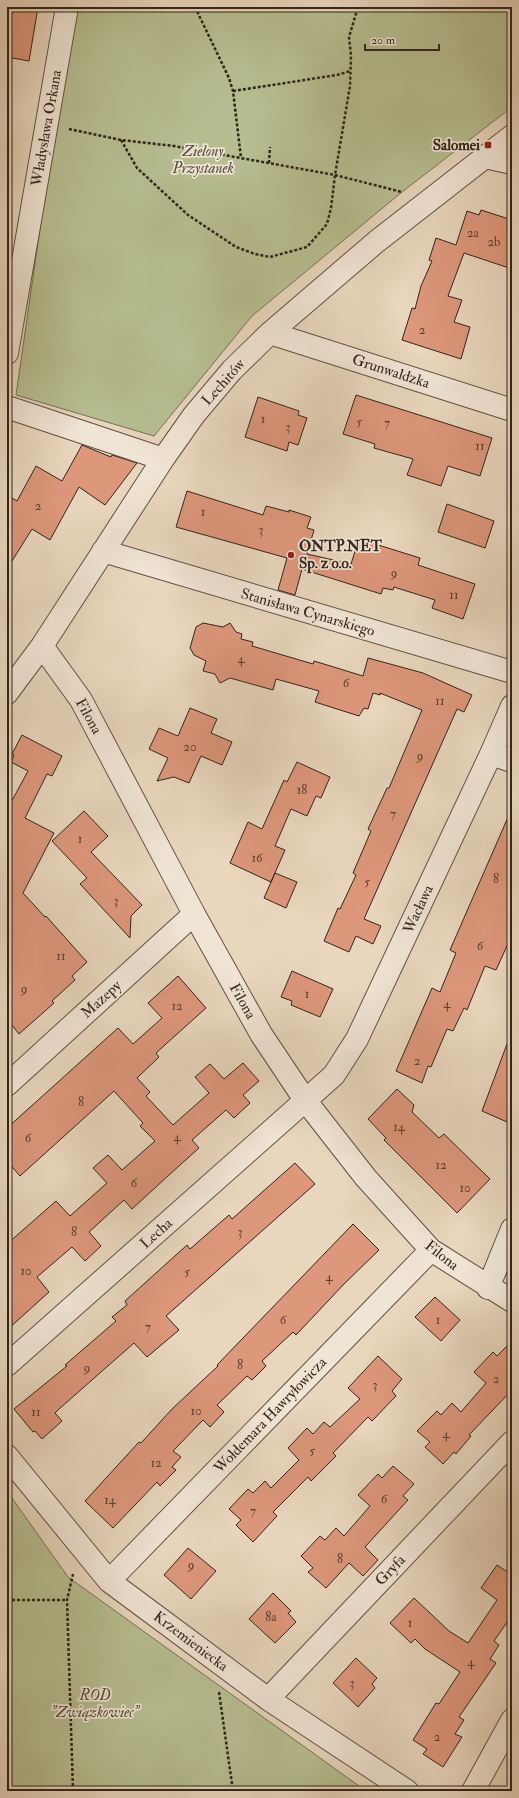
<svg xmlns="http://www.w3.org/2000/svg" width="519" height="1798" font-family="'IM FELL Double Pica',serif">
<style>
.green{fill:#b6be91;stroke:#747256}
.building{fill:#dd977b;stroke:#31251b}
.lines{fill:none;stroke-linecap:round;stroke-linejoin:round}
.minor-casing{stroke:#5f5144;stroke-width:24}
.path{stroke:#31251b;stroke-width:2.5;stroke-dasharray:3 2;stroke-linecap:butt}
.minor{stroke:#f0e4d4;stroke-width:22}
.poi-dot{fill:#8f2418;stroke:#f0e4d4;stroke-width:1.5}
.labels{text-anchor:middle;stroke-width:3.5;stroke-linejoin:round;paint-order:stroke}
.number-label{font-size:13px;fill:#5c4233}
.street-label{font-size:15px;fill:#31251b;stroke:#f0e4d4}
.poi-label{font-size:15px;font-weight:bold;fill:#31251b;stroke:#f0e4d4;text-anchor:end}
.park-label{font-size:15px;font-style:italic;fill:#524b38;stroke:#f0e4d4}
</style>
<rect width="100%" height="100%" fill="#e8d6bd"/>
<filter id="stains"><feTurbulence type="fractalNoise" baseFrequency=".005" numOctaves="4"/><feColorMatrix values="0 0 0 0 .2 0 0 0 0 .09 0 0 0 0 .02 0 0 0 .5 -.17"/></filter>
<radialGradient id="worn" r=".72"><stop offset=".6" stop-color="#630" stop-opacity="0"/><stop offset="1" stop-color="#630" stop-opacity=".3"/></radialGradient>
<path class="green" d="M75,7h437v100l-110,85 -150,124 -98,120 -138,-41 39,-270z
M7,1491l61,86 298,214h-359z"/>
<path class="building" d="M7,7h31l-9,54 -22,-4z
M481,210l31,10v49l-48,-16 -16,43 14,4 -8,22 16,5 -9,32 -59,-19 10,-32 3,1 6,-23 11,-25 -3,-1 7,-22 20,7 11,-34 12,4z
M356,395l136,43 -12,38 -32,-10 -7,20 -34,-11 6,-16 -39,-11 1,-4 -32,-10z
M258,397l41,14 -1,4 9,3 -9,27 -9,-3 -2,9 -42,-14z
M82,445l29,12 1,-2 25,8 -32,42 -26,-18 -29,53 -18,-11 -25,40v-74l10,6 19,-35 26,15z
M187,491l76,24 3,-9 23,6v-2l22,7 -4,11 7,2 -7,24 44,10 8,-25 61,19 -2,7 57,19 -12,35 -31,-11 3,-8 -41,-13 -1,3 -10,-2 -2,6 -79,-25 -7,26 -17,-5 9,-32 -111,-31z
M447,504l47,17 -9,27 -47,-16z
M203,623l20,4 7,-4 6,9 6,2 -1,5 12,3 -1,4 61,18 1,-3 49,15 5,-18 55,15 49,22 -8,17 -7,-3 -93,210 17,7 -8,18 -17,-8 -7,16 -25,-11 14,-33 2,1 16,-34 -3,-2 18,-42 -3,-2 19,-41h2l33,-78 -42,-17v2l-7,-2 -5,16 -4,-1 -5,8 -44,-14 4,-11 -43,-12 -3,11 -43,-12 -10,5 -5,-9 -12,-3 3,-10 -12,-6 -4,-7 6,-21z
M190,708l27,11 -6,14 21,9 -10,23 -21,-9 -12,27 -15,-6 -17,4 11,-23 -19,-9 10,-21 19,8z
M22,735l40,21 -10,20 -5,-2 -22,44 29,15 -31,60 22,24 1,-1 41,46 -15,14 3,4 -23,21 2,2 -35,31 -12,-15v-211h1l20,-37 -17,-9 3,-7 -2,-1z
M297,762l33,15 -9,21 -5,-2 -9,20 -16,-7 -16,37 10,4 -14,32 -41,-19 18,-41 14,7 22,-49 3,2z
M512,808v127l-16,35 -11,-4 -18,44 -3,-2 -11,23 -6,-2 -16,38 -3,-1 -6,17 -26,-12 36,-83 8,4 16,-39 -6,-3z
M84,811l24,25 -17,16 51,53 -11,11 -1,22 -50,-54 7,-6 -35,-37z
M275,873l22,9 -11,26 -22,-10z
M292,971l41,18 -13,28 -29,-12 1,-4 -11,-4z
M178,976l28,32 -50,45 3,4 -22,21 13,14 -4,4 27,29 36,-32 -14,-16 15,-13 14,15 19,-16 16,18 -16,14 7,8 -16,15 -8,-8 -34,30 7,8 -30,27 -37,34 -8,-9 -35,32 12,14 -16,15 -13,-14 -35,30 12,15 -42,38v-86l49,-43 14,15 37,-33 -14,-15 15,-13 14,15 33,-29 -15,-15 3,-3 -29,-32 -94,85 -13,-15v-33l111,-100 15,16 29,-26 -14,-15z
M510,1036h2v74l-5,12 -25,-11z
M397,1089l17,16 -2,7 27,26 5,-4 46,45 -33,34 -73,-73 2,-2 -18,-19z
M295,1163l20,21 -149,132 13,14 -32,27 -13,-14 -75,66 -4,4 7,8 -20,18 -7,-8 -2,1 -19,-23 53,-43 -2,-1 51,-44 -4,-4 15,-12 -2,-4 62,-56 3,4 39,-34 3,4z
M353,1224l26,26 -35,34 -48,51 -3,-3 -31,29 4,5 -14,14 -5,-4 -30,29 7,7 -14,15 -7,-7 -30,31 8,6 -9,10 4,3 -16,16 -3,-4 -44,46 -28,-27 54,-59 2,1 31,-34 46,-43 -1,-1z
M435,1297l25,23 -19,21 -26,-24z
M512,1341v49l-43,45 2,1 -15,18 -2,-2 -11,12 -18,-17 5,-5 -13,-11 20,-20 4,4 11,-12 9,9 25,-29 -12,-11 19,-20 4,4z
M378,1356l24,23 -10,12 4,5 -24,25 -4,-4 -35,36 3,3 -25,25 -3,-4 -35,35 4,4 -24,26 -17,-17 5,-5 -12,-11 19,-20 5,4 12,-12 6,7 28,-28 -11,-12 19,-20 6,6 11,-12 6,5 30,-28 -12,-11z
M393,1466l21,18 -11,12 5,4 -43,47 13,13 -15,16 -14,-13 -23,25 -18,-16 5,-4 -12,-12 19,-20 5,4 11,-12 8,8 26,-30 -12,-11 20,-21 4,4z
M188,1548l28,23 -25,28 -27,-24z
M497,1565l15,10v40l-18,26 5,4 -9,14 6,4 -37,54 5,3 -9,14 7,3 -19,30 -20,-13 4,-5 -14,-9 23,-37 3,1 21,-32 -35,-23 -10,-10 -4,4 -21,-20 24,-25 35,33 19,12 29,-43 -16,-12z
M273,1593l18,18 -3,2 8,9 -21,21 -26,-24z
M356,1658l21,20 -5,6 3,4 -17,19 -25,-24z"/>
<g class="lines">
<defs>
<path id="minor" d="M485,157l27,6
M270,333l242,77
M7,353l60,-346
M7,407l156,52
M103,551l409,121
M42,646l39,54 113,214 67,120 44,66 61,78 65,72 81,51
M7,693l35,-47 121,-187 31,-44 38,-45 38,-37 106,-91 136,-106
M491,754l21,7
M7,1085l187,-171
M488,1288l24,-59
M7,1365l327,-290 23,-36 134,-285 21,-48
M7,1456l102,125 159,118 139,92
M109,1581l322,-331
M268,1699l244,-257
M473,1791l39,-71"/>
</defs>
<use href="#minor" class="minor-casing"/>
<path class="path" d="M195,7l34,71 4,13 8,67
M233,91l104,-16 13,-4
M69,129l52,11 53,6 161,29 67,17
M121,140l16,28 26,24 25,23 48,32 19,7 15,3 37,-10 20,-23 4,-16 4,-33 15,-89 1,-30 -2,-19 9,-30
M269,163l1,-16
M7,1600h60
M219,1692l14,99
M73,1791l-6,-191 6,-26"/>
<use href="#minor" class="minor"/>
</g>
<g class="poi-dot">
<rect x="484" y="141" width="8" height="8" rx="2"/>
<circle cx="291" cy="555" r="4"/>
</g>
<g class="labels">
<g class="number-label">
<text x="473" y="237">2a</text>
<text x="494" y="246">2b</text>
<text x="422" y="334">2</text>
<text x="263" y="423">1</text>
<text x="359" y="426">5</text>
<text x="387" y="427">7</text>
<text x="288" y="431">3</text>
<text x="480" y="450">11</text>
<text x="38" y="510">2</text>
<text x="203" y="516">1</text>
<text x="261" y="534">3</text>
<text x="394" y="577">9</text>
<text x="454" y="599">11</text>
<text x="241" y="663">4</text>
<text x="346" y="687">6</text>
<text x="440" y="705">11</text>
<text x="190" y="751">20</text>
<text x="420" y="760">9</text>
<text x="302" y="794">18</text>
<text x="393" y="818">7</text>
<text x="80" y="843">1</text>
<text x="257" y="862">16</text>
<text x="496" y="883">8</text>
<text x="367" y="886">5</text>
<text x="116" y="905">3</text>
<text x="480" y="950">6</text>
<text x="61" y="960">11</text>
<text x="24" y="993">9</text>
<text x="307" y="998">1</text>
<text x="447" y="1008">4</text>
<text x="177" y="1010">12</text>
<text x="417" y="1065">2</text>
<text x="81" y="1106">8</text>
<text x="399" y="1131">14</text>
<text x="177" y="1141">4</text>
<text x="28" y="1142">6</text>
<text x="441" y="1169">12</text>
<text x="134" y="1187">6</text>
<text x="465" y="1192">10</text>
<text x="74" y="1236">8</text>
<text x="240" y="1236">3</text>
<text x="26" y="1275">10</text>
<text x="187" y="1276">5</text>
<text x="329" y="1281">4</text>
<text x="283" y="1324">6</text>
<text x="438" y="1324">1</text>
<text x="148" y="1331">7</text>
<text x="240" y="1369">8</text>
<text x="87" y="1372">9</text>
<text x="496" y="1383">2</text>
<text x="375" y="1389">3</text>
<text x="196" y="1415">10</text>
<text x="36" y="1416">11</text>
<text x="446" y="1438">4</text>
<text x="312" y="1455">5</text>
<text x="156" y="1467">12</text>
<text x="384" y="1503">6</text>
<text x="110" y="1504">14</text>
<text x="253" y="1515">7</text>
<text x="340" y="1563">8</text>
<text x="191" y="1569">9</text>
<text x="271" y="1621">8a</text>
<text x="410" y="1627">1</text>
<text x="471" y="1666">4</text>
<text x="352" y="1687">3</text>
<text x="437" y="1741">2</text>
</g>
<g class="street-label">
<text transform="translate(46 128) rotate(-80)" y="5">Władysława Orkana</text>
<text transform="translate(391 371) rotate(18)" y="5">Grunwaldzka</text>
<text transform="translate(223 382) rotate(-48)" y="5">Lechitów</text>
<text transform="translate(308 612) rotate(16)" y="5">Stanisława Cynarskiego</text>
<text transform="translate(89 716) rotate(61)" y="5">Filona</text>
<text transform="translate(418 909) rotate(-65)" y="5">Wacława</text>
<text transform="translate(101 999) rotate(-42)" y="5">Mazepy</text>
<text transform="translate(243 1001) rotate(61)" y="5">Filona</text>
<text transform="translate(156 1233) rotate(-42)" y="5">Lecha</text>
<text transform="translate(442 1255) rotate(38)" y="5">Filona</text>
<text transform="translate(270 1415) rotate(-46)" y="5">Wołdemara Hawryłowicza</text>
<text transform="translate(390 1570) rotate(-46)" y="5">Gryfa</text>
<text transform="translate(191 1641) rotate(37)" y="5">Krzemieniecka</text>
</g>
<g class="poi-label">
<text x="480" y="150">Salomei</text>
<text x="299" y="551" text-anchor="start">ONTP.NET<tspan x="299" dy="17">Sp. z o.o.</tspan></text>
</g>
<g class="park-label">
<text x="203" y="156">Zielony<tspan x="203" dy="17">Przystanek</tspan></text>
<text x="95" y="1700">ROD<tspan x="95" dy="17">"Związkowiec"</tspan></text>
</g>
</g>
<rect width="519" height="1798" fill="none" stroke="#e8d6bd" stroke-width="24"/>
<rect x="8" y="8" width="503" height="1782" fill="none" stroke="#31251b" stroke-width="2"/>
<rect x="12" y="12" width="495" height="1774" fill="none" stroke="#31251b"/>
<path d="M365 44v6h74v-6" fill="none" stroke="#31251b" stroke-width="2"/>
<text x="371" y="44" font-size="12" fill="#31251b" stroke="#f0e4d4" stroke-width="3" paint-order="stroke">20 m</text>
<rect width="100%" height="100%" filter="url(#stains)"/>
<rect width="100%" height="100%" fill="url(#worn)"/>
</svg>
